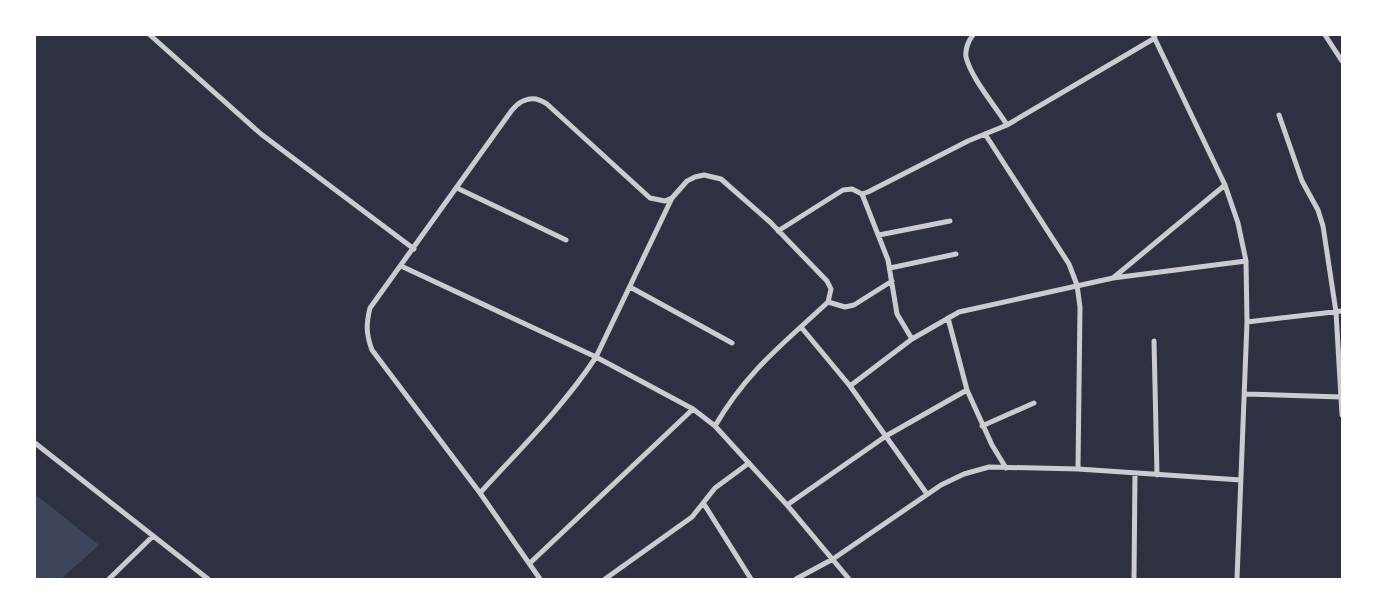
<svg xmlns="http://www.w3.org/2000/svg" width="1377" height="614" font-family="Cabin,sans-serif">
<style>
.green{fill:#3c4559}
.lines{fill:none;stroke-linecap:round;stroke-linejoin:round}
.minor{stroke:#caccd0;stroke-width:5}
</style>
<rect width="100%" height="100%" fill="#2d3142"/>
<path class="green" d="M35,494l64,51 -38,34h-26z"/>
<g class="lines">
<path class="minor" d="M150,35l111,99 153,115
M973,35c-5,6 -8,15 -7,22 5,21 30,50 41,68
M1153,35l72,150 13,38 8,38 1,61 -10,257
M1325,35l17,26
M1279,115l23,66 16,29 5,16 13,86 6,103
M985,134l84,130 8,21 3,22 -2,162
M457,188l109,52
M862,194l26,66 9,54 15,25
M778,231l65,-41 9,-1 10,5 6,-2 100,-51 39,-16 148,-87
M879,235l71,-14
M401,266l195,91 97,52 22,17 72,79 62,74
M890,268l66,-14
M1113,278l112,-93
M630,287l102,56
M828,302l17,5 9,-2 38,-24
M948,318l19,72 25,55 14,23
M1247,322l95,-11
M801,327l49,59 77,108
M1154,341l3,134
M850,386l62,-47 47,-27 154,-34 133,-17
M1245,394l96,3
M982,426l52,-23
M35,443l173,136
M480,493c40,-44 83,-86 116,-136l76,-159 15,-17 8,-4 9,-2 17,4 49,43 57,59 4,8 -3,13c-45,42 -81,69 -113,124
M704,504l47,75
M787,505l99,-69 81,-46
M530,563l163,-154
M109,579l44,-43
M540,579l-60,-86 -108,-143c-6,-16 -6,-26 -2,-42l142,-198c10,-12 22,-15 35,-6l103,94 15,3 7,-3
M605,579l87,-62 23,-29 34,-25
M796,579l37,-20 108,-74 23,-11 25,-7 89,2 163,11
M1134,579l1,-106"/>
</g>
<rect width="1377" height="614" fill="none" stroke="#ffffff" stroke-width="72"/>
</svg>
